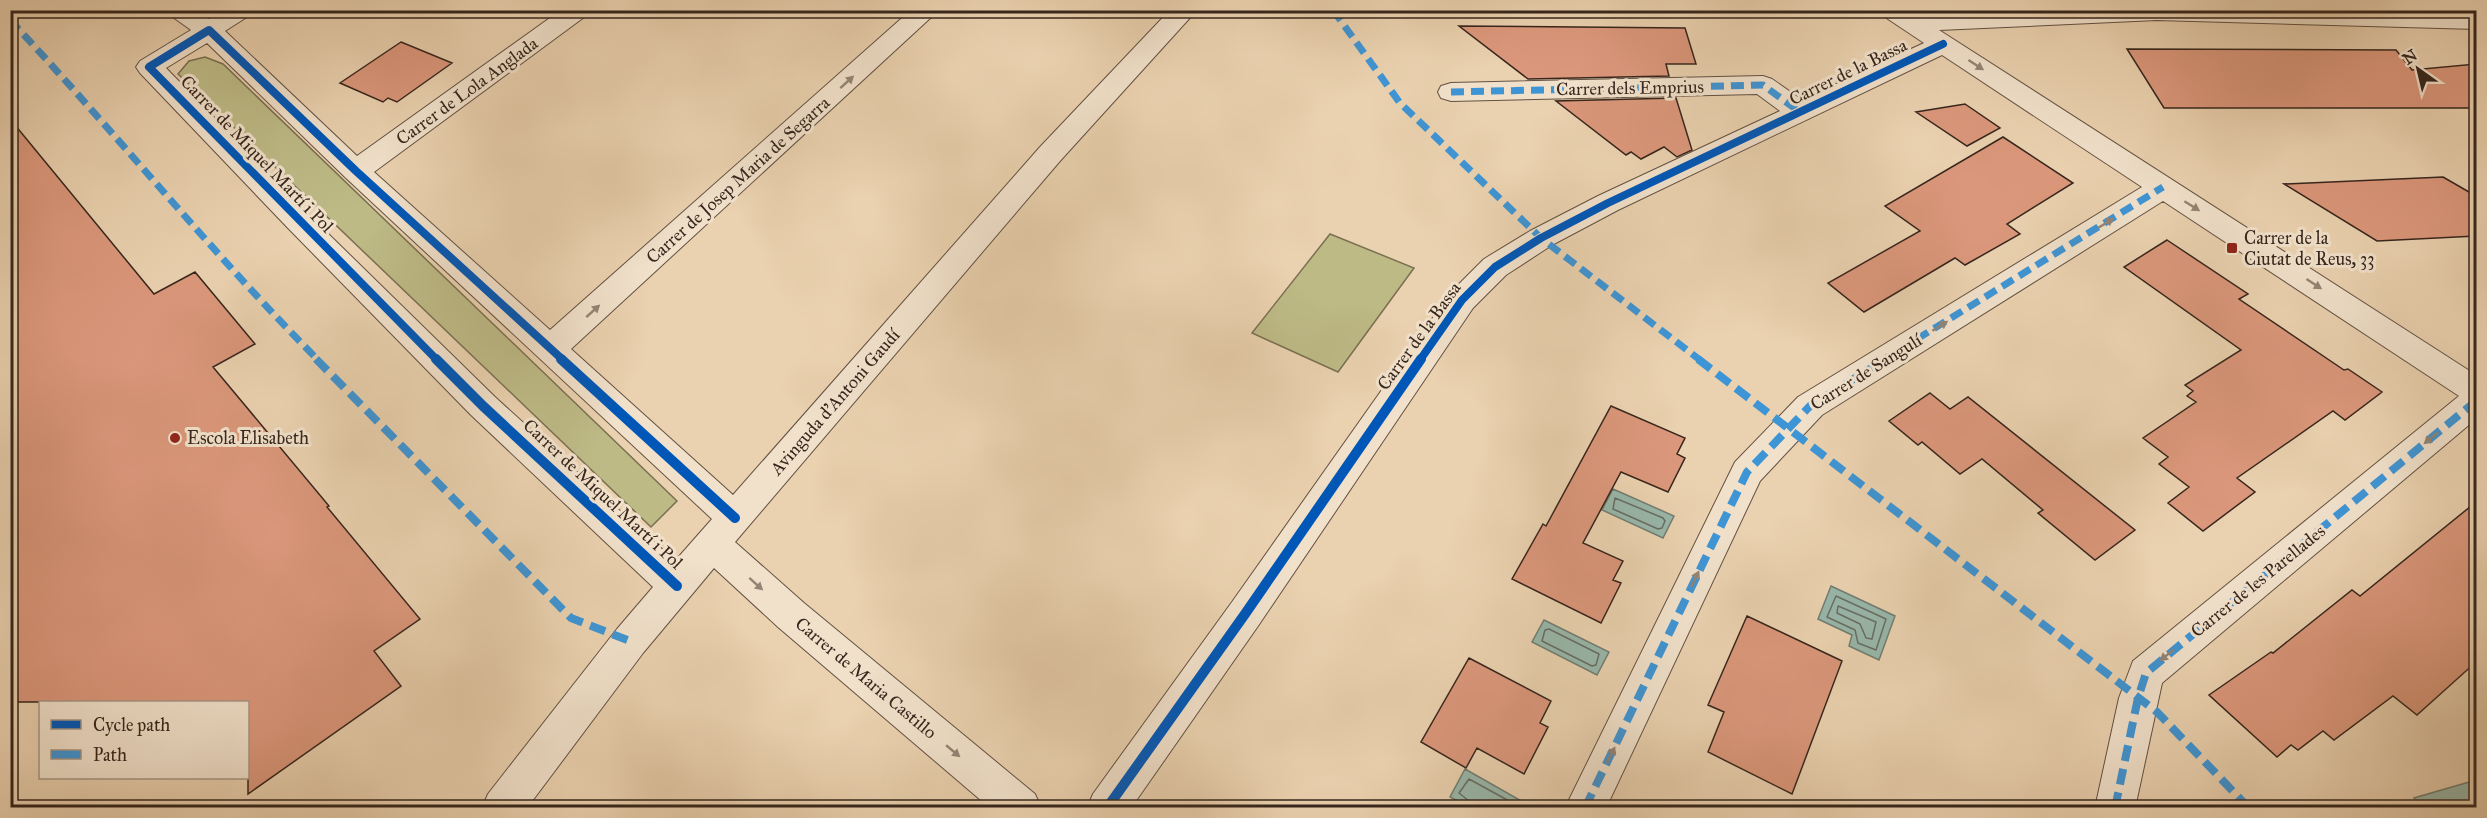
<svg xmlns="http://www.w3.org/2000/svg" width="2487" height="818" font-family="'IM FELL Great Primer',serif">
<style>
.green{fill:#bdba86;stroke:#7a7052;stroke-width:1.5}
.water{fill:#98b7aa;stroke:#717d72;stroke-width:1.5}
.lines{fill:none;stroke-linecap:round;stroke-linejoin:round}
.shore{stroke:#676e64;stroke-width:1.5}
.building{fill:#db977b;stroke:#36261d;stroke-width:1.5}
.minor-casing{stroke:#635142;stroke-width:2}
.minor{fill:#f1e1cb;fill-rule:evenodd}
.quiet-far1{stroke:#3e95d5;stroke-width:7;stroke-dasharray:13 7;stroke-linecap:butt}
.quiet{stroke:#3e95d5;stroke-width:8;stroke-dasharray:16 8;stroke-linecap:butt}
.cycleway-far1-casing{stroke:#f1e1cb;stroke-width:10}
.cycleway-casing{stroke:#f1e1cb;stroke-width:14}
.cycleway-far1{stroke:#0057b8;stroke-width:8}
.cycleway{stroke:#0057b8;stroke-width:10}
.oneway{fill:#948474}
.poi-dot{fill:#8f2418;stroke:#f1e1cb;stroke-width:2}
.labels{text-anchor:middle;stroke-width:6;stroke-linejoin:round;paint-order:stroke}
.street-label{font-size:18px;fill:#36261d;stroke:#f1e1cb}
.poi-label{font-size:18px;fill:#36261d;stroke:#f1e1cb;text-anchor:start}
</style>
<rect width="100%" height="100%" fill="#ead1af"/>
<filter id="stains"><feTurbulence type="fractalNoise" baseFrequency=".00333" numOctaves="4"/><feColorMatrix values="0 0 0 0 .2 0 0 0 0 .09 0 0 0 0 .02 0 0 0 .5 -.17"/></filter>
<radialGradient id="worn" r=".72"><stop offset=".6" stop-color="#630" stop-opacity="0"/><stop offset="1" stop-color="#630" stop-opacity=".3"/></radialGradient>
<path class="green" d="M205,57l18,7 454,437 -26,26 -473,-453 11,-13z
M1330,234l84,34 -76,104 -86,-39z"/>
<path class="water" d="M1613,489l61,27 -11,22 -61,-28z
M1831,586l64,30 -16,44 -30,-14 3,-11 -34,-16z
M1544,620l65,32 -12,23 -65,-33z
M1465,769l67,38h-63l-19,-10z
M2476,780v27h-54l-8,-9z"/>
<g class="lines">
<path class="shore" d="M1615,498l48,20 2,3 -3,7 -4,1 -45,-20z
M1836,596l50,23 -10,31 -18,-7 -3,-13 -28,-13z
M1838,606l38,16 -4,17 -6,-1 -6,-14 -23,-11z
M1549,629l50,25 -3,11 -4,1 -50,-25 3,-11z
M1471,808l-2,-7 -10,-8 10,-14 53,29"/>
</g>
<path class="building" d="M1459,26l226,2 11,36h-30l3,12 -141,3z
M401,42l51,21 -55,39 -9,-4 -5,4 -43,-19z
M2127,49l269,1 16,20 64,-6v44h-312z
M1676,98l16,52 -15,7 -13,-10 -23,12 -10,-7 -5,3 -70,-54z
M1965,104l35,24 -33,18 -51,-34z
M10,119l144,175 41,-22 60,72 -42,23 116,139 -2,1 93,112 -46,32 27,35 -153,108v-92h-238z
M2003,137l70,46 -66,41 13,10 -55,31 -10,-7 -91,54 -36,-29 92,-52 -35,-25z
M2443,177l33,19v40l-99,5 -93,-57z
M2167,240l81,54 -9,5 105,71 4,-1 34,23 -37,28 -12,-9 -96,67 18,14 -52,39 -35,-28 21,-16 -30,-23 9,-7 -25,-19 53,-36 -9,-6 6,-5 -8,-6 56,-35 -117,-83z
M1930,393l20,16 18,-12 167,133 -40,30 -57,-47 5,-3 -61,-51 -22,15 -38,-32 -4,3 -29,-24z
M1611,406l74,32 -8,16 8,4 -17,34 -47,-20 -38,71 40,18 -10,19 8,3 -20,40 -89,-44 31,-55 3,2z
M2476,502v160l-59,53 -24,-19 -59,44 -11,-9 -25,19 -7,-5 -14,12 -68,-62 62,-43 2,1 79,-63 8,6z
M1747,616l95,45 -50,133 -84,-42 16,-40 -16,-7z
M1469,658l82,43 -11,22 8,4 -24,47 -47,-26 -11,20 -45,-26z"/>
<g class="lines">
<defs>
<path id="minor" d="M167,10h30l12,9 13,-9h31l-3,5 -25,16 132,125 204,-146h29l-3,5 -213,157 176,158 361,-320h28l-368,339 162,146 307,-348 130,-137h27l-137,151 -325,381 69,61 231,191 6,14h-51l-212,-181 -64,-59 -71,85 -116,155h-45l6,-14 129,-165 36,-42 -182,-172 -184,-188 -147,-154 -4,-6 4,-6 51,-31 -21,-15zM207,43l139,135 366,341 -37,42 -180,-164 -188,-184 -141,-145z
M1879,10h30l7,5 101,-5h362l97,3v16l-319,-9 -218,10 537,345v44l-314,264 -27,125h-40l24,-110 14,-37 326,-265 -296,-195 -341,214 -62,66 -154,327h-41l170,-346 63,-65 344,-210 -200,-132 -324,155 -66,35 -46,30 -33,33 -215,318 -127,182h-44l6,-14 139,-192 219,-310 33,-33 46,-28 68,-35 182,-85 -23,-17 -306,7 -10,-3 -3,-6 3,-6 10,-3 312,-7 9,3 30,21 122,-57 -42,-28z"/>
</defs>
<use href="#minor" class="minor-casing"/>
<use href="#minor" class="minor"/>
<path class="quiet-far1" d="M1333,10l67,93 141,135 159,122
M10,20c105,112 200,231 308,340
M1451,92l312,-7 38,28
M1883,360l280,-173"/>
<path class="quiet" d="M316,359l255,259 59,23
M1698,359l459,353 92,96
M1585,808l162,-336 63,-66 76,-47
M2115,808l23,-110 8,-25 330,-272"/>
<defs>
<path id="cycleway-far1" d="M437,360l-288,-293 60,-37 147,141 207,189
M1420,360l42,-60 33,-33 46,-29 67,-35 335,-159"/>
<path id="cycleway" d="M436,359l47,47 194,180
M561,359l174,159
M1107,808l138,-194 176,-255"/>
</defs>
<use href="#cycleway-far1" class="cycleway-far1-casing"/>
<use href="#cycleway" class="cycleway-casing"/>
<use href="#cycleway-far1" class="cycleway-far1"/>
<use href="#cycleway" class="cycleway"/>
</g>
<defs><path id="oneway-solid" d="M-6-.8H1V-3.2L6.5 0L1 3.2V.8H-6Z" transform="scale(1.5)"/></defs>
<g class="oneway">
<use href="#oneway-solid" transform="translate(1976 65) rotate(33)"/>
<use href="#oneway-solid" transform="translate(847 82) rotate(-42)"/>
<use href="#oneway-solid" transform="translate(2192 206) rotate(32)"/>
<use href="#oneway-solid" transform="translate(2106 223) rotate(-32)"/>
<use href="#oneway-solid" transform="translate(2314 284) rotate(33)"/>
<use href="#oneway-solid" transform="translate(593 311) rotate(-42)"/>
<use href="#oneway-solid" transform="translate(1940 326) rotate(-32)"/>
<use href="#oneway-solid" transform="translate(2431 438) rotate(141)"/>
<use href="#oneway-solid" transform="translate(1695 579) rotate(-64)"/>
<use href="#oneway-solid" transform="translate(756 584) rotate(42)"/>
<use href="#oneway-solid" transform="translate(2167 655) rotate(141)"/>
<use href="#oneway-solid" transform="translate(953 751) rotate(40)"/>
<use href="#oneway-solid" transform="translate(1611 755) rotate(-64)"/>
</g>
<g class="poi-dot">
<rect x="2226" y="242" width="12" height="12" rx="3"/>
<circle cx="175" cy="438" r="6"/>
</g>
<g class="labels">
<g class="street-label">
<text transform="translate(1848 72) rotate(-26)" y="6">Carrer de la Bassa</text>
<text transform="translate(1630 88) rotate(-1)" y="6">Carrer dels Emprius</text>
<text transform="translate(467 91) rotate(-36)" y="6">Carrer de Lola Anglada</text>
<text transform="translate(257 154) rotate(46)" y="6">Carrer de Miquel Martí i Pol</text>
<text transform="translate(738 180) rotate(-42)" y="6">Carrer de Josep Maria de Segarra</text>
<text transform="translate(1419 336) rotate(-54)" y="6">Carrer de la Bassa</text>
<text transform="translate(1866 372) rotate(-32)" y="6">Carrer de Sangulí</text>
<text transform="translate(835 402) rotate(-49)" y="6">Avinguda d'Antoni Gaudí</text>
<text transform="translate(603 494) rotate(43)" y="6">Carrer de Miquel Martí i Pol</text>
<text transform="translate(2258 581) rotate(-39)" y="6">Carrer de les Parellades</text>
<text transform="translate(866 678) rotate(40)" y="6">Carrer de Maria Castillo</text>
</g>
<g class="poi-label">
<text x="2244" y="244">Carrer de la<tspan x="2244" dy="21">Ciutat de Reus, 33</tspan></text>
<text x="187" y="444">Escola Elisabeth</text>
</g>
</g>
<rect width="2487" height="818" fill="none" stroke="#ead1af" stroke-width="36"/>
<rect x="12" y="12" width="2463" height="794" fill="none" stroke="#36261d" stroke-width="3"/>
<rect x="18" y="18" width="2451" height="782" fill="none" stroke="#36261d" stroke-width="1.5"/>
<rect x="39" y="701" width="210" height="78" fill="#f1e1cb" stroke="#a69685" stroke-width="1.5"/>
<rect x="51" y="720" width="30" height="9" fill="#0057b8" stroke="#a69685" stroke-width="1.5"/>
<text x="93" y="731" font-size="18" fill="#36261d">Cycle path</text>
<rect x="51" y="750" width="30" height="9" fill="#3e95d5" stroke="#a69685" stroke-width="1.5"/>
<text x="93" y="761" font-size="18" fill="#36261d">Path</text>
<g transform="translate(2418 69) rotate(326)" stroke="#f1e1cb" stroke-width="4.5" paint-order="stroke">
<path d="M0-4.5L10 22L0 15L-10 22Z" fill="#36261d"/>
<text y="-9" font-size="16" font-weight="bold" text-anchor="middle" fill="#36261d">N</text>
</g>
<rect width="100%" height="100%" filter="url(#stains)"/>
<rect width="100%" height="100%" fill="url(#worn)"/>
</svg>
